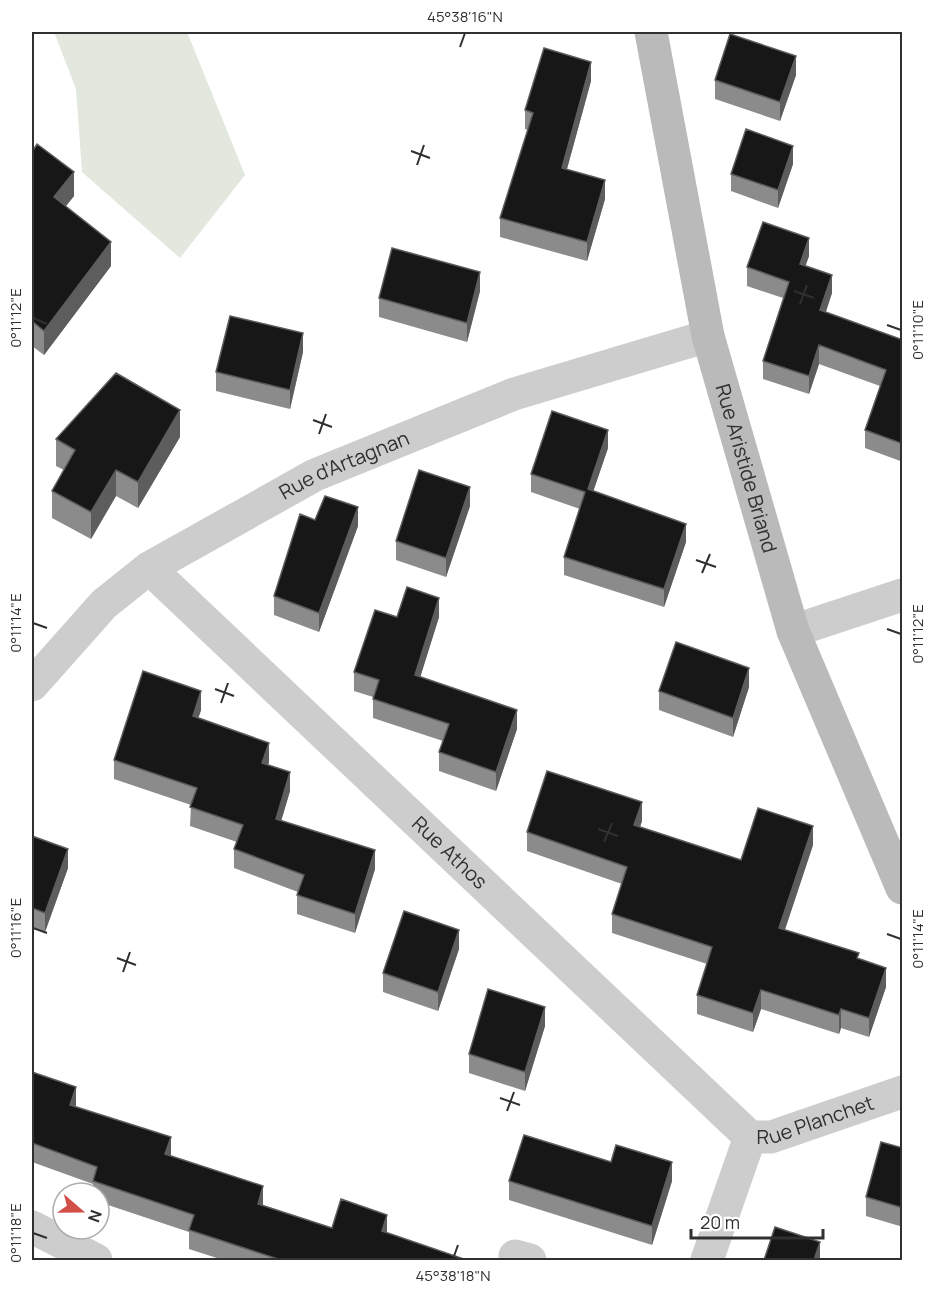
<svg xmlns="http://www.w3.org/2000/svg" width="934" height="1292" font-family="Manrope,sans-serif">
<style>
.green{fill:#e2e8dd}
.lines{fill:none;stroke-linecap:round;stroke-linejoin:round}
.street{stroke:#cdcdcd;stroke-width:33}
.secondary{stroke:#bababa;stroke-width:33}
.wall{fill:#8b8b8b}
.shaded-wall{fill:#5d5d5d}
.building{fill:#171717;stroke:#5d5d5d;stroke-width:1.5}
.ticks{fill:none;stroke:#303030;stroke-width:2}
.labels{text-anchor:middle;stroke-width:6;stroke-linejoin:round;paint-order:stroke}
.street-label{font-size:20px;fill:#303030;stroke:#fff}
.neatline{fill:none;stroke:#303030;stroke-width:2}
.ticks-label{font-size:15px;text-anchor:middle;fill:#303030}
</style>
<rect width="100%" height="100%" fill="#fff"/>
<path class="green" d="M54,32h133l58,143 -65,83 -98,-86 -6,-83z"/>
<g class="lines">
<g class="street">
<path id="s1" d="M149,568l601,569"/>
<path d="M793,631l109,-36"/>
<path id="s2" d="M32,685l72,-81 45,-36 166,-93 199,-81 194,-58"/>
<path d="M32,1227l64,33"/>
<path d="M515,1256l15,4"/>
<path id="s3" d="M707,1260l43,-123h21l131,-45"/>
</g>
<path class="secondary" id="s4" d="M651,32l57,304 85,295 109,257"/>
</g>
<path class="wall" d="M796,75l-16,46 -65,-22v-19z
M591,81l-24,88 38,30 -18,62 -87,-24v-19l28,-88 -3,-1v-19z
M32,152l42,44 -8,10 45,60 -67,89 -12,-9z
M793,164l-15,44 -47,-17v-17z
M809,256l-4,10 27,27 -6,19 77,28v122l-38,-14v-18l15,-44 -61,-22 -10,30 -46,-15v-18l20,-63 -36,-12v-19z
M480,291l-13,51 -88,-25v-19z
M303,352l-13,57 -74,-18v-19z
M180,437l-42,71 -22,-12 -25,43 -39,-21v-27l12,-21 -8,-4v-27z
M608,448l-15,43 93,51 -22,65 -100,-32v-18l16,-48 -49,-17v-18z
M470,506l-24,71 -50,-17v-19z
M315,520l43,6 -39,106 -45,-17v-19z
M397,617h42l-19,60 97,52 -21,62 -57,-20v-19l4,-11 -70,-23v-21l-19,-6v-19z
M749,687l-16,50 -74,-27v-19z
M201,710l-3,8 71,44 -1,3 22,26 -9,30 94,48 -20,64 -58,-19v-19l1,-3 -64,-24v-19l3,-7 -47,-16 1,-21 -77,-26v-19z
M642,821l-2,6 101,33 72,-15 -28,85 74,28 27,29 -17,50 -28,-9 -2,6 -78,-25 -8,23 -56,-18v-19l10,-31 -95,-31v-19l10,-30 -95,-33v-19z
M32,836l36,32 -23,64 -13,-5z
M459,949l-21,62 -55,-19v-19z
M545,1026l-20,65 -56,-18v-19z
M32,1072l44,34 187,99 69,23 55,5 77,27h-241l-34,-11v-17l-90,-30v-9h-6v-9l-61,-22z
M903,1148v79l-37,-11v-19z
M509,1181h163l-20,64 -143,-45z"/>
<path class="shaded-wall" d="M796,56v19l-16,46v-19z
M591,62v19l-29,106v-19z
M793,146v18l-15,44v-18z
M74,172v24l-20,25v-24z
M605,180v19l-18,62v-19z
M809,238v18l-9,26v-18z
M111,242v24l-67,89v-24z
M480,272v19l-13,51v-19z
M832,275v18l-12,35v-18z
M303,333v19l-13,57v-19z
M819,345v19l-10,30v-18z
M180,410v27l-42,71v-26z
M608,430v18l-20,59v-18z
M116,470v26l-25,43v-27z
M470,487v19l-24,71v-19z
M358,507v19l-39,106v-19z
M686,524v18l-22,65v-18z
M439,598v19l-24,77v-19z
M749,668v19l-16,50v-19z
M201,691v19l-8,25v-19z
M517,710v19l-21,62v-19z
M269,743v19l-7,20v-19z
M290,772v19l-14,47v-19z
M642,802v19l-8,23v-19z
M813,826v19l-34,102v-19z
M68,849v19l-23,64v-19z
M375,850v19l-20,64v-19z
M459,930v19l-21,62v-19z
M886,968v19l-17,50v-19z
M761,990v19l-8,23v-19z
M545,1007v19l-20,65v-19z
M841,1009v19l-2,6v-19z
M76,1087v19l-6,-1z
M171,1137v19l-6,-2z
M672,1162v19l-20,64v-19z
M263,1186v19l-5,18v-19z
M387,1215v19l-5,-3z
M820,1242v18h-6z"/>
<path class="building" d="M730,34l66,22 -16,46 -65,-22z
M544,48l47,14 -29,106 43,12 -18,62 -87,-24 33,-105 -8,-3z
M746,129l47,17 -15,44 -47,-16z
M37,144l37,28 -20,25 57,45 -67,89 -12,-10v-169z
M763,222l46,16 -9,26 32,11 -12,35 83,30v104l-38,-14 21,-60 -67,-25 -10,31 -46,-15 26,-79 -42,-15z
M392,248l88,24 -13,51 -88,-25z
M230,316l73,17 -13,57 -74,-18z
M116,373l64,37 -42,72 -22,-12 -25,42 -39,-21 23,-41 -19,-11z
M552,411l56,19 -20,59 98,35 -22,65 -100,-32 21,-65 -54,-18z
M419,470l51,17 -24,71 -50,-17z
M325,496l33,11 -39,106 -45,-17 26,-82 15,6z
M407,587l32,11 -24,77 102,35 -21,62 -57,-20 10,-28 -76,-25 6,-19 -25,-8 21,-62 22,7z
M676,642l73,26 -16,50 -74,-27z
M143,671l58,20 -8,25 76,27 -7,20 28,9 -14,47 99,31 -20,64 -58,-19 7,-20 -70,-26 9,-24 -53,-18 7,-19 -83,-28z
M547,771l95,31 -8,23 107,35 17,-52 55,18 -34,102 80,25 -2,5 29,10 -17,50 -28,-9 -2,6 -78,-25 -8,23 -56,-18 15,-48 -100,-33 15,-47 -100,-35z
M32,836l36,13 -23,64 -13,-5z
M404,911l55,19 -21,62 -55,-19z
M488,989l57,18 -20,65 -56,-18z
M32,1072l44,15 -6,18 101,32 -6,17 98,32 -5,18 74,24 9,-29 46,16 -5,16 82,28 -1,1h-182l-92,-30 5,-15 -101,-34 4,-14 -65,-24z
M524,1135l87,27 5,-17 56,17 -20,64 -143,-45z
M881,1142l22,6v60l-37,-11z
M775,1227l45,15 -6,18h-50z"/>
<path class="ticks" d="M460,47l5,-14M411,151l19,7M417,165l7,-20M794,291l20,7M800,304l7,-19M33,318l14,6M887,325l14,5M313,420l19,7M319,434l7,-20M696,560l20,7M702,573l8,-19M33,623l14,5M887,629l14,5M215,689l19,7M221,703l7,-20M598,829l20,7M604,842l8,-19M33,928l14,5M887,934l14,5M117,958l19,7M123,972l7,-20M500,1098l20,7M507,1111l7,-19M33,1233l14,5M453,1259l5,-14"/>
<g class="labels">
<g class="street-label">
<text dy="7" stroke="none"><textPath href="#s2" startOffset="387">Rue d'Artagnan</textPath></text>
<text dy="7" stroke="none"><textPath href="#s4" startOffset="447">Rue Aristide Briand</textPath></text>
<text dy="7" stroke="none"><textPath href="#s1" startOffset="414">Rue Athos</textPath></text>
<text dy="7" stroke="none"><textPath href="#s3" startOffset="198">Rue Planchet</textPath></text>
</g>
</g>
<rect width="934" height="1292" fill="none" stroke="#ffffff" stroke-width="66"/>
<g transform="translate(81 1211) rotate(110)"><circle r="28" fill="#ffffff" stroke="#acacac" stroke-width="1.5"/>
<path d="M0-4.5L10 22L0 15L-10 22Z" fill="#d14e49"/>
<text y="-9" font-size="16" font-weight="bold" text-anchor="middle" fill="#303030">N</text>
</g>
<path d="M691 1229v9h132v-9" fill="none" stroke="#303030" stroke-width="3"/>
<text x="700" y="1229" font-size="18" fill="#303030" stroke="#ffffff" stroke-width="4.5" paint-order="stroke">20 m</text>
<rect x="33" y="33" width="868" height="1226" class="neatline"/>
<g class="ticks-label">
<text x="465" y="22">45°38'16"N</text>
<text transform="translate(16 318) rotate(-90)" y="5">0°11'12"E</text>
<text transform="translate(918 330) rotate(-90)" y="5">0°11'10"E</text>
<text transform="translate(16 623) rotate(-90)" y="5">0°11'14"E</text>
<text transform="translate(918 634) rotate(-90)" y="5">0°11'12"E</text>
<text transform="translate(16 928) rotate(-90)" y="5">0°11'16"E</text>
<text transform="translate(918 939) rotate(-90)" y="5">0°11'14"E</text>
<text transform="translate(16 1233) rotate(-90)" y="5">0°11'18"E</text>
<text x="453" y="1281">45°38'18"N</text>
</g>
</svg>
